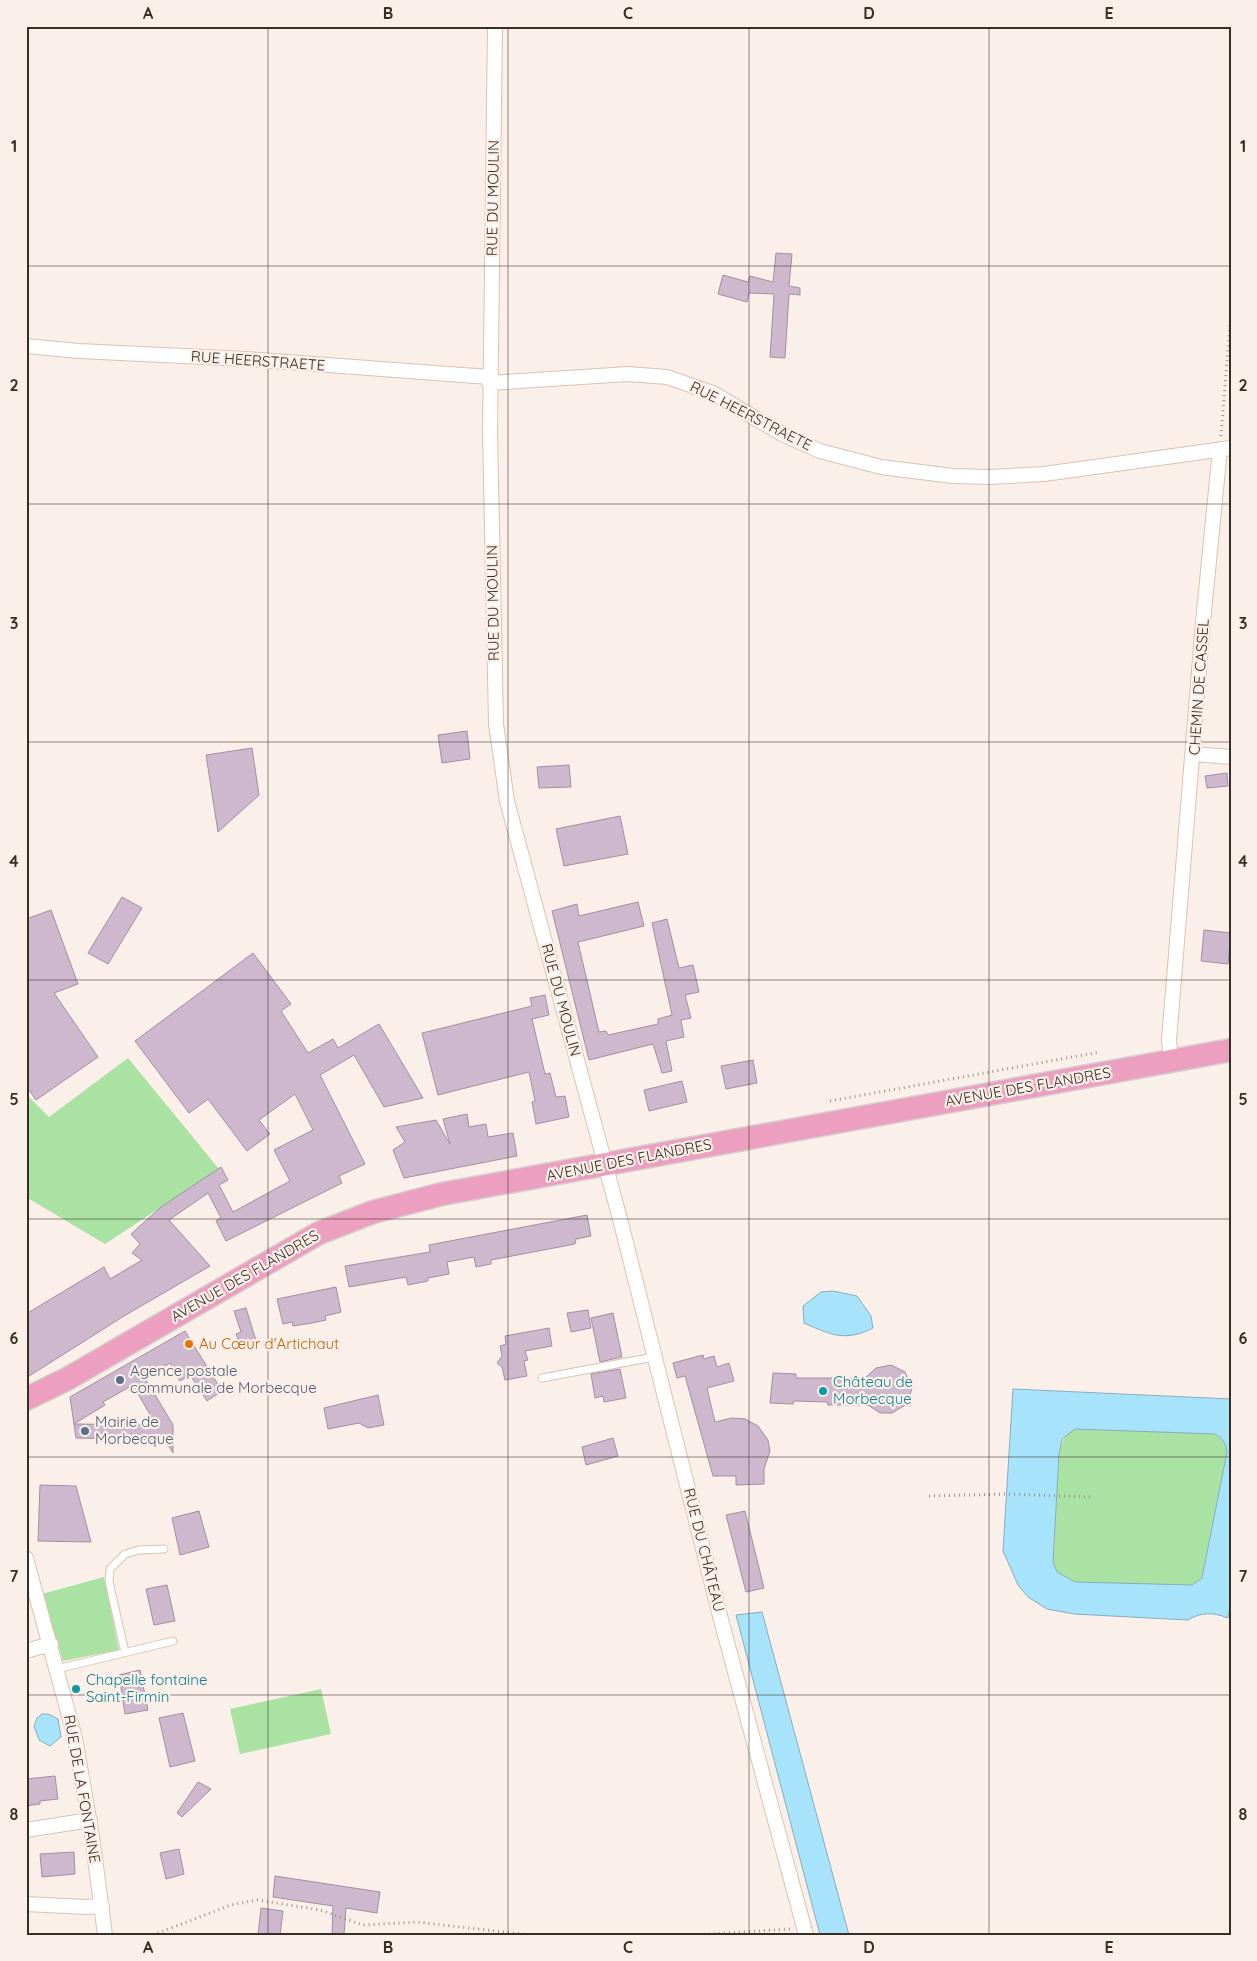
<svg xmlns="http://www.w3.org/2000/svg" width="1257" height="1961" font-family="Quicksand,sans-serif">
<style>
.green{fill:#a9e2a3}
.water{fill:#a7e4fb;stroke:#85adbb;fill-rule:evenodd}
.building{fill:#ceb8ce;stroke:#a38ea2;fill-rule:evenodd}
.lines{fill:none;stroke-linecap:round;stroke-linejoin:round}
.service-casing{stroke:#dbc2af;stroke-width:9}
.minor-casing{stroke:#dbc2af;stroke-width:16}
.primary-casing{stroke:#d3d1cf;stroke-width:25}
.path{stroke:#9d938b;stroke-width:3;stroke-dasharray:1 4;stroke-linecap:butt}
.service{stroke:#fff;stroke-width:7}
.minor{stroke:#fff;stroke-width:14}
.primary{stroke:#ed9fc0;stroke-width:22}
.grid{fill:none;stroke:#372e26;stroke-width:1;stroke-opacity:0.55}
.food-dot{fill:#e8710a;stroke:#fbf0e9;stroke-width:2}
.service-dot{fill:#5c6f8a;stroke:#fbf0e9;stroke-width:2}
.culture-dot{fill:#0f9aa8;stroke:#fbf0e9;stroke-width:2}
.labels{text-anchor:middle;stroke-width:4.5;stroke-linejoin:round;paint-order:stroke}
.street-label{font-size:15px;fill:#372e26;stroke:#fbf0e9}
.food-label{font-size:15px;fill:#c56008;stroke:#fbf0e9;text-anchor:start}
.service-label{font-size:15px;fill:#4e5e75;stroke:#fbf0e9;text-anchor:start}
.culture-label{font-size:15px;fill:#0d838f;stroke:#fbf0e9;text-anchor:start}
.neatline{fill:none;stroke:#372e26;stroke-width:2}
.grid-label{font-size:16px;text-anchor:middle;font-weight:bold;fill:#372e26}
</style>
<rect width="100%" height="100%" fill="#fbf0e9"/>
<path class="green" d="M128,1058l91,111 -114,75 -79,-47v-103l23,23z
M1075,1429l140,5c7,4 11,9 12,18l-25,126 -10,8 -117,-4 -18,-10 -4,-10 6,-108c3,-12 4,-19 16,-25z
M104,1577l15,73 -56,11 -21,-67z
M321,1689l10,45 -91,20 -10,-45z"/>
<path class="water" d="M833,1291l24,5 14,20 2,12c-28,14 -42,7 -69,-5l-1,-17 18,-14z
M1013,1389l218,10v201l-3,18c-15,-6 -27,-6 -40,2l-114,-6 -27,-5 -19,-12 -10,-12 -15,-34zM1075,1429l140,5c7,4 11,9 12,18l-25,126 -10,7 -117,-3 -18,-10 -4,-10 6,-108 3,-15z
M762,1612l87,323h-29l-84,-320z
M42,1714h6l10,5 3,18 -11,9 -11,-6 -5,-14 3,-8z"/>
<path class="building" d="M776,253l16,1 -3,32 11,2v7l-11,-1 -4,64 -15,-1 4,-63 -25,-1 -2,9 -29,-8 5,-19 25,7 2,-6 23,6z
M467,731l3,28 -28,4 -4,-28z
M252,748l7,47 -41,37 -12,-77z
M569,765l2,22 -32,1 -2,-21z
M1227,773l1,13 -21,2 -2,-12z
M620,816l8,38 -64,12 -8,-37z
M122,897l20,11 -34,56 -20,-11z
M638,902l6,24 -66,16 21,90 7,-1 2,4 50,-11v-5l14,-4 -20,-92 15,-4 12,49 14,-3 6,27 -14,3 6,23 -10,2 3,17 -18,4 6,30 -10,2 -9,-29 -64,16 -37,-149 25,-7 2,12z
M51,910l27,74 -24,9 44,64 -62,43 -10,-14v-167z
M1204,930l27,3 -3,31 -27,-3z
M253,953l38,51 -10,7 27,42 25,-14 5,9 41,-24 44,74 -39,9 -30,-52 -34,20 45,89 -26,12 3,7 -116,58 -10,-20 5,-3 -13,-25 -39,27 41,46 -86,50 -98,62v-64l78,-47 6,12 32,-19 -10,-7 8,-9 -9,-10 30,-27 60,-40 7,13 -9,5 14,27 57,-31 -16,-31 39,-20 -18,-36 -36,26 11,14 -23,17 -39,-52 -19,14 -54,-72z
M545,995l4,20 -17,4 13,55 5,-1 6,24 9,-1 4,21 -33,7 -4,-22 3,-1 -6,-29 -91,23 -16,-62 110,-27 -2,-8z
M753,1060l4,23 -31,6 -5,-23z
M682,1081l5,21 -38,9 -5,-21z
M467,1114l2,13 17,-3 2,13 25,-4 4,23 -113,22 -11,-28 12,-8 -9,-15 40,-7 14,24 -7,-25z
M587,1215l4,21 -15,3 -1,5 -84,16v4l-15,3 -2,-10 -27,5 2,12 -21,4v3l-20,4 -2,-8 -57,10 -4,-21 85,-14 -1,-7z
M336,1287l5,25 -16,4 1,4 -14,3 -19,3 -1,-4 -9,2 -6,-25z
M246,1308l11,36 -15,5 -6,-15 5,-2 -7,-21z
M588,1310l3,18 -20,4 -4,-19z
M613,1313l9,44 -22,5 -9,-44z
M549,1328l3,18 -27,5 3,9 -4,1 3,15 -22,4 -3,-13 -5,-4 5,-7 -2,-10 6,-2 -1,-8z
M185,1331l37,60 -15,10 -17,-26 -10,6 -10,-18 -25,15 28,47v28l-8,-13 -89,-2 -6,-41zM133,1385l23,40 -82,-1 31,-19 -2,-3z
M703,1355l1,4 10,-3 3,11 12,-4 5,18 -27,7 8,34 17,-4 13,1 13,7 10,14 2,11 -6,18v15l-28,1v-9h-23l-28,-100 -8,2 -4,-15z
M891,1365l14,7 7,16 -5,16 -15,9h-12l-12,-8h-40l-1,-3 -33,-1 -1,3 -23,-1 3,-30 23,1v4h69l11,-10z
M620,1369l6,29 -22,4 -1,-6 -8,2 -4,-24z
M378,1395l6,30 -16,3 -9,-5 -31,6 -4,-21z
M613,1438l5,18 -32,9 -4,-18z
M40,1485l36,1 15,56 -53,-1z
M199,1511l10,36 -29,8 -8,-37z
M745,1511l19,77 -18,4 -20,-77z
M167,1585l8,36 -21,4 -8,-36z
M140,1670l8,40 -23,4 -6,-39z
M183,1713l12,48 -25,6 -11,-49z
M55,1776l3,23 -18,2v3l-14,2v-27z
M198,1782l13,7 -29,28 -5,-4z
M179,1849l5,25 -18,5 -6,-26z
M74,1852l1,22 -33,3 -2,-23z
M275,1876l105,16 -3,21 -31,-5 -2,27h-12l1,-29 -60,-9z
M261,1908l22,3 -3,24h-22z"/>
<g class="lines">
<defs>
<path id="service" d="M542,1378l112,-21
M125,1652l-16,-70 1,-13 15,-15 14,-4 25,-1
M57,1669l116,-28"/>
<path id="minor" d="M495,26l-5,405 6,293 11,77 113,418 101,401 85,315
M26,346l53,5 167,8 243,18
M489,383l139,-9 39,3 46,16 69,41 38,17 61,16 72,9 37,1 54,-3 187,-26
M1193,754l38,3
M1171,1061l-2,-21 34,-418 17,-173
M26,1558l49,180 17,98 13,99
M26,1651l25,-7
M26,1830l64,-10
M26,1904l59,3 17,-1"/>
<path id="primary" d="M26,1399l41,-20 252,-146 54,-21 69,-18 789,-144"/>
</defs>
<use href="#service" class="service-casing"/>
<use href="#minor" class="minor-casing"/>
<use href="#primary" class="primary-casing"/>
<path class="path" d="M1221,436l10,-124
M830,1101l270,-49
M929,1496l76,-2 86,3
M153,1935l78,-30 26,-5 63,10 43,15 54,-3 113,13
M694,1935l96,-6"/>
<use href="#service" class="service"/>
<use href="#minor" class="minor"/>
<use href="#primary" class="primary"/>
</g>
<path class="grid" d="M268,26v1909M508,26v1909M749,26v1909M989,26v1909M26,266h1205M26,504h1205M26,742h1205M26,980h1205M26,1219h1205M26,1457h1205M26,1695h1205"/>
<circle class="food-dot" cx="189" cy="1344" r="5"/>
<g class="service-dot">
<circle cx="120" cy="1380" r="5"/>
<circle cx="85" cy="1431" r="5"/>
</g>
<g class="culture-dot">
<circle cx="823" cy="1391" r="5"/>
<circle cx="76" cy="1689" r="5"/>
</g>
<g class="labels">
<g class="street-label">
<text transform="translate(493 198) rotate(-89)" y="5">RUE DU MOULIN</text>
<text transform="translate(258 361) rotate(4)" y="5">RUE HEERSTRAETE</text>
<text transform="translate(751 416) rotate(27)" y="5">RUE HEERSTRAETE</text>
<text transform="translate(493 603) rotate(-91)" y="5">RUE DU MOULIN</text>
<text transform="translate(1199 687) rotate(-86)" y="5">CHEMIN DE CASSEL</text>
<text transform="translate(561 1000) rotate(75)" y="5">RUE DU MOULIN</text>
<text transform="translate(1028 1087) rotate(-10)" y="5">AVENUE DES FLANDRES</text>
<text transform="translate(629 1160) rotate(-11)" y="5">AVENUE DES FLANDRES</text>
<text transform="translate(245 1276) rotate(-30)" y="5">AVENUE DES FLANDRES</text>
<text transform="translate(704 1550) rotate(76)" y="5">RUE DU CHÂTEAU</text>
<text transform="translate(82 1789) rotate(80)" y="5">RUE DE LA FONTAINE</text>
</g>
<g class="food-label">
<text x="199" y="1349">Au Cœur d'Artichaut</text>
</g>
<g class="service-label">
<text x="130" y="1376">Agence postale<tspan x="130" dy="17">communale de Morbecque</tspan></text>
<text x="95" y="1427">Mairie de<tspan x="95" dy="17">Morbecque</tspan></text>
</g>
<g class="culture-label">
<text x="833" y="1387">Château de<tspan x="833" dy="17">Morbecque</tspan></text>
<text x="86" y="1685">Chapelle fontaine<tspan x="86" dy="17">Saint-Firmin</tspan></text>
</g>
</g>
<rect width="1257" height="1961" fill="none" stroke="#fbf0e9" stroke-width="55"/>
<rect x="28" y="28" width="1202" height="1906" class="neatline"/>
<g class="grid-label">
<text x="148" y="19">A</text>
<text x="388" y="19">B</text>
<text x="628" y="19">C</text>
<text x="869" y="19">D</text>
<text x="1109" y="19">E</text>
<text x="14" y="152">1</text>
<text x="1243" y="152">1</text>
<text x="14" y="391">2</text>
<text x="1243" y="391">2</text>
<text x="14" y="629">3</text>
<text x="1243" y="629">3</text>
<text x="14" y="867">4</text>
<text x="1243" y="867">4</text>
<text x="14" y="1105">5</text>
<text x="1243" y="1105">5</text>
<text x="14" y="1344">6</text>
<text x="1243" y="1344">6</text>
<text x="14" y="1582">7</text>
<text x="1243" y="1582">7</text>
<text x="14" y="1820">8</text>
<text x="1243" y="1820">8</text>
<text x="148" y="1953">A</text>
<text x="388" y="1953">B</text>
<text x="628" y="1953">C</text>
<text x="869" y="1953">D</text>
<text x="1109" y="1953">E</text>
</g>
</svg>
